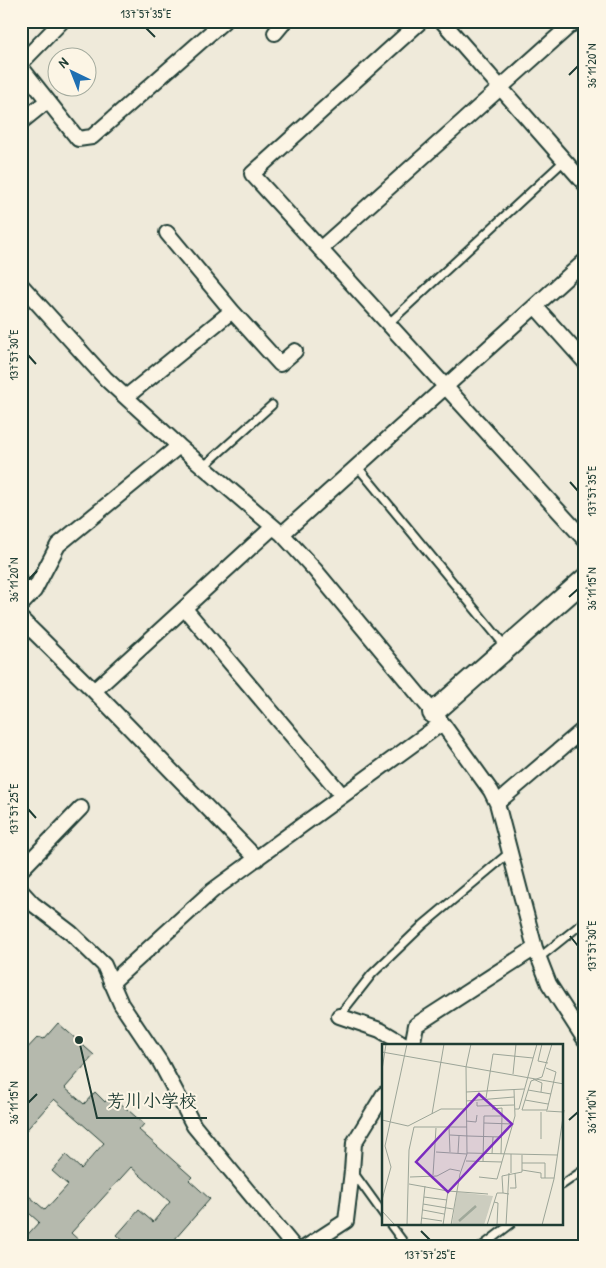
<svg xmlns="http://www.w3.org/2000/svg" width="606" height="1268" font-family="'Patrick Hand','Klee One',sans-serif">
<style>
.building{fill:#b5b9ad;stroke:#1f3d34}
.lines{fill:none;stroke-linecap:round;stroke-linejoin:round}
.lane-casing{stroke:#1f3d34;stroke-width:11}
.street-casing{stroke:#1f3d34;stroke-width:18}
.secondary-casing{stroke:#1f3d34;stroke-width:24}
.lane{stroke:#fcf5e5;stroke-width:7}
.street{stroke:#fcf5e5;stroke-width:14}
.secondary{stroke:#fcf5e5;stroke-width:20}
.ticks{fill:none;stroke:#1f3d34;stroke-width:2}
.inset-river{fill:none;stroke:#9fa89a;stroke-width:2.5}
.inset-road{fill:none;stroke:#9ca598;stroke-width:1}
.view{fill:#7b2cbf;fill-opacity:0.15;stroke:#7b2cbf;stroke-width:2.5}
.inset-edge{fill:none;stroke:#1f3d34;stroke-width:2.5}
.leader{fill:none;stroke:#1f3d34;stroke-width:2}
.callout-dot{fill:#1f3d34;stroke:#fcf5e5;stroke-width:2}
.callout-label{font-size:18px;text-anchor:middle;font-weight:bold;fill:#1f3d34;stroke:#fcf5e5;stroke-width:4;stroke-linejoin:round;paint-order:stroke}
.neatline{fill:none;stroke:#1f3d34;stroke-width:2}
.ticks-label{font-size:12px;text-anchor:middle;fill:#1f3d34}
</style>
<rect width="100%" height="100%" fill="#efeada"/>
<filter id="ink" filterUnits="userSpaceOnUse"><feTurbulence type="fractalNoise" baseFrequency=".02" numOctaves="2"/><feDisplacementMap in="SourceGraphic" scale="10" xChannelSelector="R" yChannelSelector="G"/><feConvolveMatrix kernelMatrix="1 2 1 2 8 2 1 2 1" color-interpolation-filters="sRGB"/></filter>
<g filter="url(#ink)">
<path class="building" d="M58,1023l36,32 -29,33 19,16 11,-12 10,10 6,-7 33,29 -5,6 53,47 -3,3 21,19 -42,48h-38l-13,-12 22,-25 14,12 17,-20 -39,-35 -60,66 15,14h-65v-5l18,-20 -18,-16v-17l24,21 23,-25 -16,-14 14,-16 15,14 23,-26 -50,-44 -33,37v-81l17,-18 6,2z"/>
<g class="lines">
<defs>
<path id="lane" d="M388,324l176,-163
M357,466l149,181
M203,467l69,-62
M21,578l13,13
M539,958l46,-37
M339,1016l33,-42 51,-49 86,-72
M353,1172l31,43
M562,1185l23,-16
M390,1224l17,23
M481,1247l30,-23"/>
<path id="street" d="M421,21l-169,153 333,366
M442,21l143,163
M275,33l10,-12
M21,63l41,-42
M21,67l57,72 14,-2 132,-116
M21,122l26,-21
M320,249l255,-228
M21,285l85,94 73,67 103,88 33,36 127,153 49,68 6,12 38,145 14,36 36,56
M535,306l50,56
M232,311l48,53 15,-13
M126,397l106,-86 -65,-78
M282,534l303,-273
M21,605l13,-14 24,-46 121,-99
M185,609l157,186
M21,619l73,72 163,168
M94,691l179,-164
M497,803l88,-75
M21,870l60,-62
M21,891l12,13 38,29 33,32 17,39 39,58 34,64 100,121
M111,983l101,-92 230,-168
M339,1016l41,14 27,16
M412,1046l4,-21 119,-77
M306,1247l40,-26 6,-50 2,-28 30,-49"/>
<path id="secondary" d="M433,713l152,-134"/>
</defs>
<use href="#lane" class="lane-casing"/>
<use href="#street" class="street-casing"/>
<use href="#secondary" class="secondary-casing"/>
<use href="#lane" class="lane"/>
<use href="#street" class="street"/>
<use href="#secondary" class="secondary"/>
</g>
</g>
<path class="ticks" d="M146,28l9,9M569,75l9,-9M28,355l8,9M570,482l8,9M28,580l9,-9M569,597l9,-8M28,809l8,9M570,936l8,10M28,1103l9,-9M569,1120l9,-8M421,1231l9,9"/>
<g transform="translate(382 1044)">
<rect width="181" height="181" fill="#efeada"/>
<path d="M75,148l36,4 -9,29h-32z" fill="#cccdbf"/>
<path class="inset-river" d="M77,177l17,-15"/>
<path class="inset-road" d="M160,0l-4,17 10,2M0,8l182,32M164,24l10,4 -9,38h-25l9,-29 11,-4 10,-33M0,26l4,-26M131,30l3,-30M151,35l9,4 -1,9M146,46l23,4M84,48l58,-3M104,54l7,-44 40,4M143,56l23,4M84,57l48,-4M95,58v4l37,-1M110,65l10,-1v8M133,65h4l18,-65M164,67l17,1M159,68v27M50,70l12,-70M0,76l26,6 33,-17h25M84,77l10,1 1,-7M102,79l28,1M67,83l1,25M68,91l18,1M86,92l33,1M54,108l31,2M76,109l1,-17M85,109l90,2M110,110l1,-17M129,110v19M84,117l36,1M101,118l1,-46h18l-1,38M140,119h23v15h9M140,126l19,3v5h4M51,131l3,-47M28,133l27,-1 13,-7 10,2M97,133l18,2 18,-63 -1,-26M27,140l39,7 -5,34M128,144h6l-1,-15M66,147l40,3M127,150l-6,-1 -1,-17 20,-4v-17M42,153l23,3M0,156l9,-33 -6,-21 22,-102M112,158l4,1 -1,22M41,160l30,5M41,166l21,4M0,167l13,14M40,174l20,3M25,181l2,-75 5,-23h53M42,181l-3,-1 4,-38M69,181l9,-51 7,-20 -1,-87 5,-23M105,181l10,-32h6M124,181l3,-52M160,181l12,-46 10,-69"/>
<path class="view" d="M97,50l33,30 -64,68 -32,-30z"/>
<rect width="181" height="181" class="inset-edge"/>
</g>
<path class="leader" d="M79 1040L97 1118H207"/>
<circle class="callout-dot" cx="79" cy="1040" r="5"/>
<g class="callout-label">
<text x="152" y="1107">芳川小学校</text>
</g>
<rect width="606" height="1268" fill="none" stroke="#fcf5e5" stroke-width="55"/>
<g transform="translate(72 72) rotate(317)"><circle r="24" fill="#fcf5e5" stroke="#a4ab9e"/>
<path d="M0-4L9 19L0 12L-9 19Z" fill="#1f6fb2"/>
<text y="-8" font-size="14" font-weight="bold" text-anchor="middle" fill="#1f3d34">N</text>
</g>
<rect x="28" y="28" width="550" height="1212" class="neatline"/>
<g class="ticks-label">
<text x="146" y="18">137°57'35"E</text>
<text transform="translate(592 66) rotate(-90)" y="4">36°11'20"N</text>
<text transform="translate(14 355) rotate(-90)" y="4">137°57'30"E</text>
<text transform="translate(592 491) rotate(-90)" y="4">137°57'35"E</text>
<text transform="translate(14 580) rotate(-90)" y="4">36°11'20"N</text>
<text transform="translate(592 589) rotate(-90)" y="4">36°11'15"N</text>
<text transform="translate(14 809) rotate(-90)" y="4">137°57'25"E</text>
<text transform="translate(592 946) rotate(-90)" y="4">137°57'30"E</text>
<text transform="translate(14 1103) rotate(-90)" y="4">36°11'15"N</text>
<text transform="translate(592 1112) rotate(-90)" y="4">36°11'10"N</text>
<text x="430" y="1259">137°57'25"E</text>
</g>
</svg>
